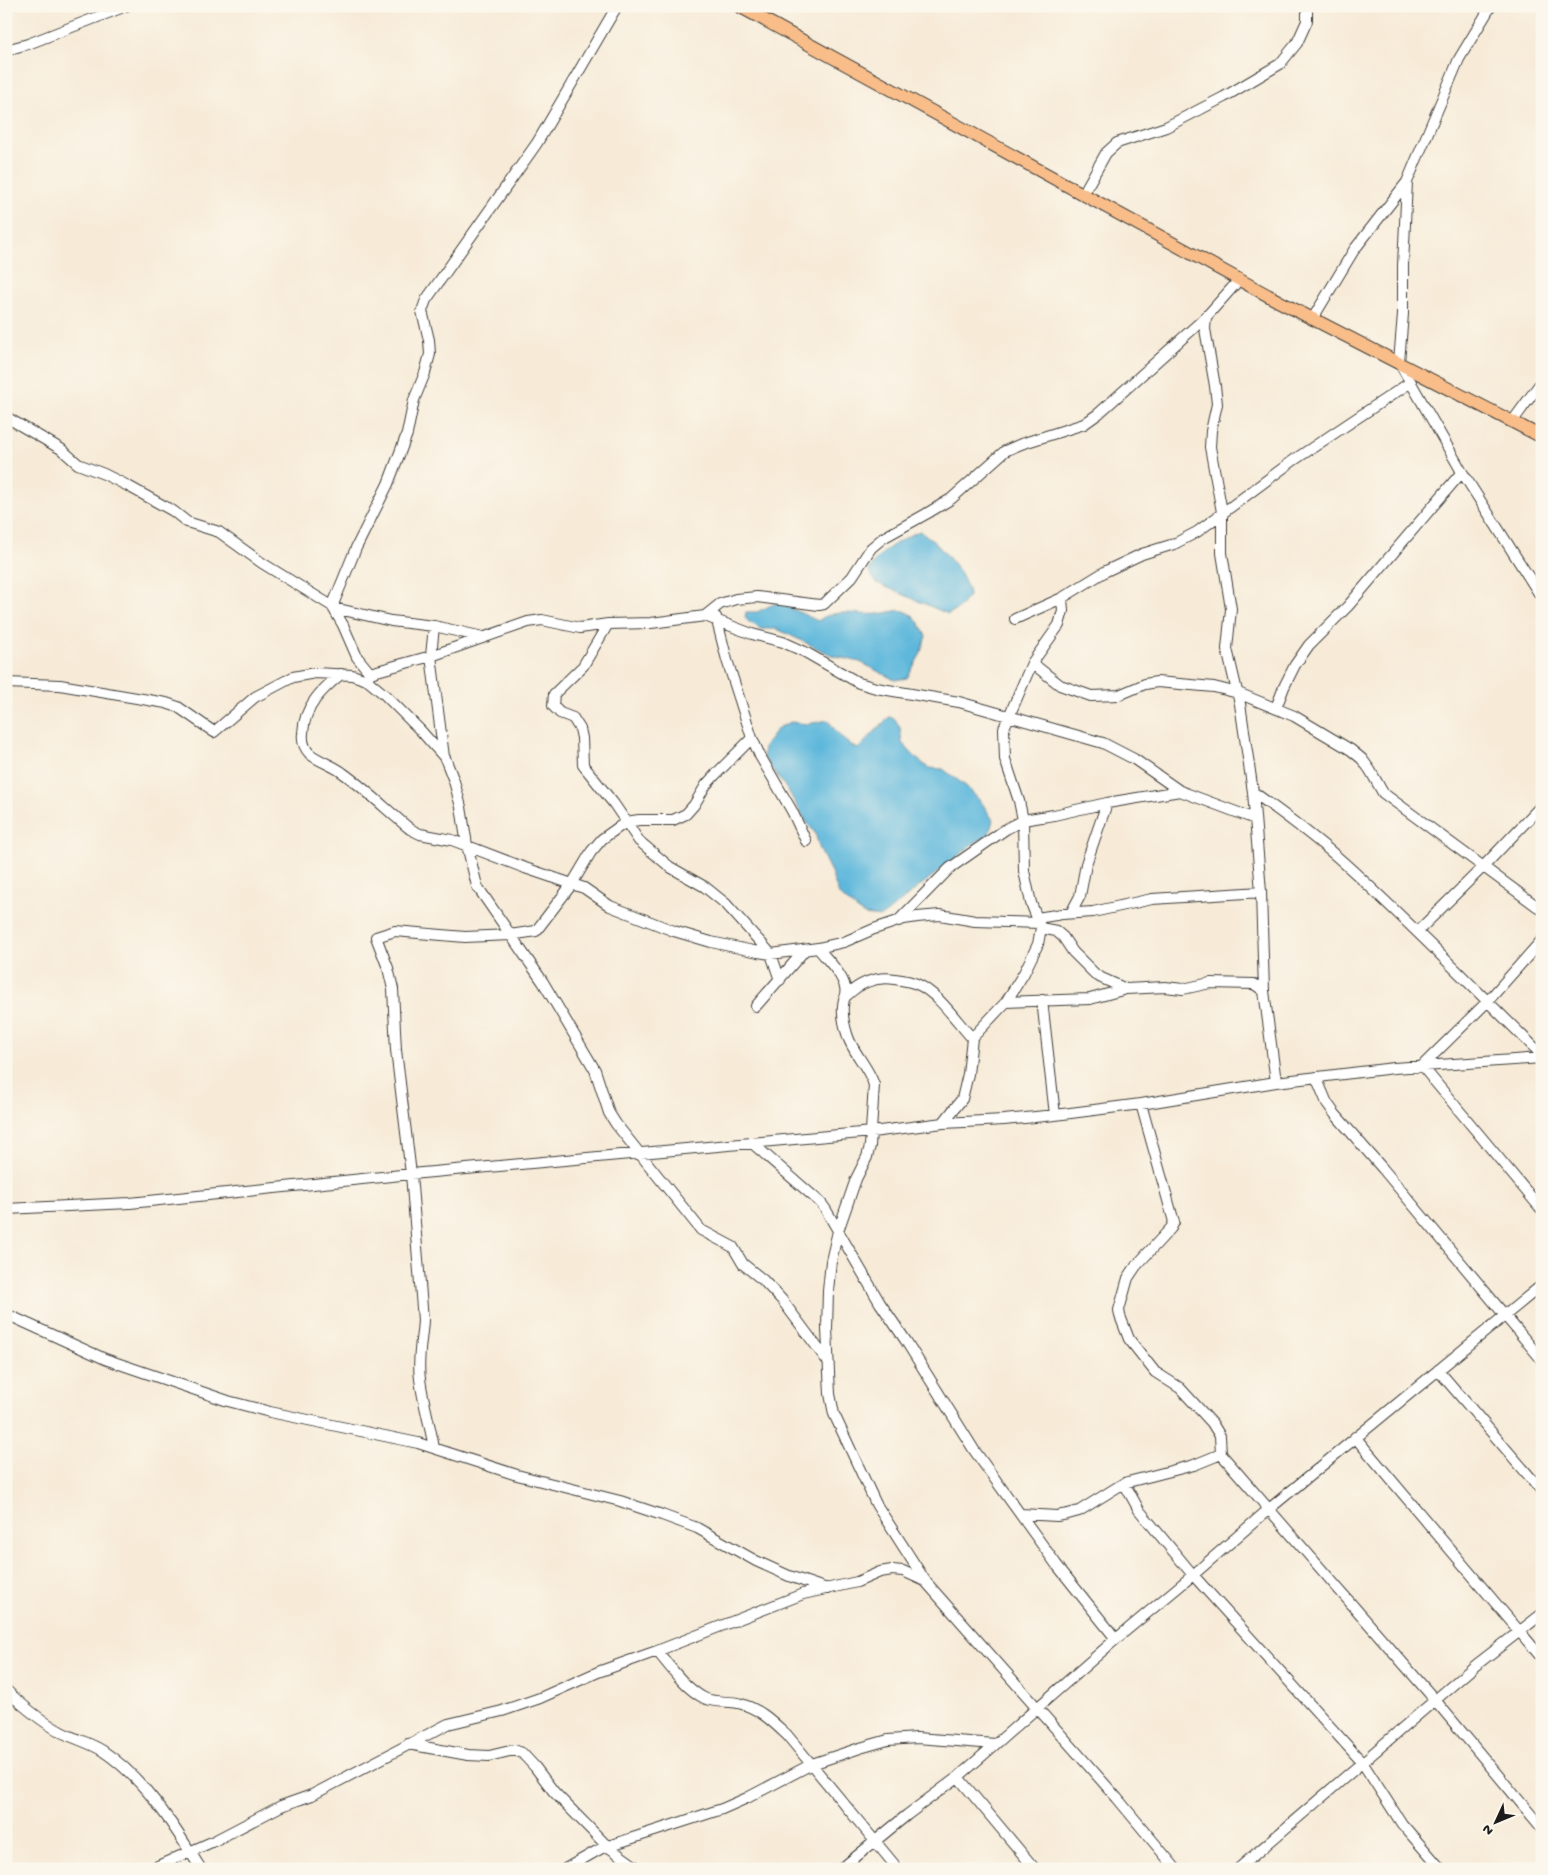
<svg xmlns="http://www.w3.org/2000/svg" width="1548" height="1875" font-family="'Gochi Hand',sans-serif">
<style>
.water{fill:#5eb8dc;stroke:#3d6a7c}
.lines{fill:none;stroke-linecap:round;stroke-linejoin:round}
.minor-casing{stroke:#3d3b38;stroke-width:12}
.major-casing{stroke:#3d3b38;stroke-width:14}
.minor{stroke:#fff;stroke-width:10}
.major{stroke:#f8bd89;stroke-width:12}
</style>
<rect width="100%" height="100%" fill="#fbf7ec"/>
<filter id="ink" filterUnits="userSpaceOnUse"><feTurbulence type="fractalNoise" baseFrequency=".02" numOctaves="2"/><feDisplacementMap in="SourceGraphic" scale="10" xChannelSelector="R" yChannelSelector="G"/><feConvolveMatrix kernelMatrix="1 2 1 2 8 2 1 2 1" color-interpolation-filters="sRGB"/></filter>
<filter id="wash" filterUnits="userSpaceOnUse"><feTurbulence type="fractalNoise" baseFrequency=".0096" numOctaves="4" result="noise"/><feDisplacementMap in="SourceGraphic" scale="20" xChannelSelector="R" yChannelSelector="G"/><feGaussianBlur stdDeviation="1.12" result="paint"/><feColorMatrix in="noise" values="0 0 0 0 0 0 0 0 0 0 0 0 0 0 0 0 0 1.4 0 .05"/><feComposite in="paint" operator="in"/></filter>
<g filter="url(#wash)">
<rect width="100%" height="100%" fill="#f7ebd8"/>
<path class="water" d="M920,531c16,9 48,45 49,65l-11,13 -10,5 -71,-31 -8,-11c6,-18 33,-34 51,-41z
M776,603l12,4 30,14c18,-14 38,-5 59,-7 8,0 20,-5 27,-3 12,3 17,16 22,25l-6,19 -13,23 -12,2 -35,-18 -26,-6 -57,-27h-15l-13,-7 -4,-4 1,-6h11z
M889,717l6,2 5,9 2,15 15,16 12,9 14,1 24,18 15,16 11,17 -4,14 -16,10 -92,73 -17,-2 -25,-20 -9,-25 -10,-20 -5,-17 -10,-13 -16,-28 -26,-35 1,-10 14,-19 13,-6 17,2 20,-4c8,12 17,24 30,29z"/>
</g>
<g filter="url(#ink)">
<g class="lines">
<defs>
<path id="minor" d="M6,50l22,-6 98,-38
M1407,182l-4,83v49l-4,48 63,110 80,126
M1083,194l23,-41 11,-10 49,-16 58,-30 56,-33 17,-21 10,-22v-15
M1206,317l-1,12 10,57 2,18 -6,27 -1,16 12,65v41l9,56 -4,40 13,55 13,88 8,100 3,99 12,91
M1313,318l41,-68 53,-68 52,-123 32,-53
M6,417l55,32 17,15 26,10 24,12 45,25 14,11 32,10 43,31 70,43 11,19 14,32 13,16 -2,5
M1512,422l30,-41
M705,616l47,18 31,8 22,10 54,31 17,5 83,14 144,41 31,16 46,32 75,28
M716,617l11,43 25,78 8,18 32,55 14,30
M1015,619l47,-21 44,-27 36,-17 32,-10 23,-12 97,-72 117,-78
M608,624l-25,42 -29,28 -1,12 7,7 13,5 7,11 2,9 1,27 31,39 25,37 31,26 35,20 21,17 45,50 9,26
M434,626l-3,30 13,101
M483,637l-49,-11 -43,-5 -57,-13v-6l22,-54 32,-64 19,-50 7,-34 11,-27 5,-19 -1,-14 -7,-29 4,-11 111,-157 80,-137
M1032,663l28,22 31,11 28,-1 26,-11 12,-2 57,5 24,6 56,23 57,34 11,9 8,11 13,23 159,117
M370,673l61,-17 97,-34 14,-2 38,8 28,-4 43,-1 54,-7 15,-12 16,-5 21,-2 62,8 5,-1 28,-27 19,-29 12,-10 43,-24 25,-15 54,-48 16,-7 63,-20 14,-10 108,-97 33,-37
M341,674c-20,16 -37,33 -38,59 -1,8 1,15 7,21 10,8 23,11 33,19 24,17 45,38 67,56l10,5 32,6 73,28 59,20 26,18 64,25 37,11 47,10 13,2 47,-6 26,-6 30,-13 30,-10 13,-2 23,-2 35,6 64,2
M6,683l54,2 106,18 12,4 36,25 41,-35 38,-20 22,-4 37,2 15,5 18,15 36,36 24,27 9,23 7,26 6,38 10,41 66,96 52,88 14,43 7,11 85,106 32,17 10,17 20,16 19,20 47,63
M1276,708l8,-21 11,-22 14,-20 39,-39 114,-134
M1253,792c31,22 62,45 90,70 69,62 133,129 199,193
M1071,913l9,-17 6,-32 21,-61
M1037,918l25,-4 31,-2 59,-13 109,-7
M899,920l51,-52 56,-39 17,-9 31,-5 53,-12 73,-12
M1041,928l15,3 7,6 10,15 24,24 29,13
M1417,932l66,-65 59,-62
M1542,940l-55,62 -65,64 120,144
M818,948c9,12 23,24 27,39 2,7 -2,12 -2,19 -1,9 2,22 5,31 6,17 21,31 26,48l-4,61 -3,11 -11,22 -18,52 -7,30 -3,30 -1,38 3,65 4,20 42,90 50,78 191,216 59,71
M846,996c14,-13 29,-20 49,-17 7,1 15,2 22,5 21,9 40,38 55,54
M1042,1000l13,115
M1006,1002l84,-3 36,-10 39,-2 18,2 27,-6 44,1 10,7
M756,1006l48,-55
M1316,1077l11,26 8,11 48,55 159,191
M1141,1104l33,118 -3,6 -35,38 -8,12 -9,32 1,6 9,23 26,33 25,16 32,35 8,13 1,18 214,246 107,128
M943,1123l19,-24 6,-25 4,-36 34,-36 18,-29 14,-29 3,-16 -10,-25 -7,-32 -1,-51 -4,-19 -14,-42 -1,-31 28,-65 27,-38 4,-14 -1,-13
M752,1143l69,60 5,7 54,93 26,38 68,109 82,114 60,75
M6,1209l124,-6 281,-29 461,-42 71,-9 61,-3 51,-5 86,-11 135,-22 118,-14 148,-10
M6,1314l99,45 123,42 42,11 148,31 99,32 103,26 42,14 35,13 59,33 33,15 38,13
M1438,1370l104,121
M1355,1437l187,221
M434,1448c-4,-23 -11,-46 -14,-69 -3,-20 2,-40 3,-59l-12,-146 -15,-124 -3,-61 -5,-21 -12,-31 19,-6 70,6 45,-2 26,-4 36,-47 19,-32 11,-13 24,-17 13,-2h34l13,-6 8,-9 12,-20 9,-10 37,-37
M1124,1483l15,27 54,65 169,187 40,62 39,45
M1021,1514l36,2 11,-2 11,-3 45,-28 70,-18 27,-11
M657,1651c14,17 28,37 47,47 10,5 24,3 34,5 21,5 34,18 49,32l111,134
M6,1690c17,16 35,31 55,42 14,7 30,11 42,19 43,29 71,75 98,118
M408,1744l60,11 21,1 25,-6 8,3 13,14 19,25 53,54 32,23
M958,1777l77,92
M151,1869l63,-28 67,-35 31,-11 136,-71 54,-13 38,-13 58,-26 59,-21 146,-57 54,-12 23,-10 12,-2 11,1 22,10
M565,1869l37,-21 120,-39 25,-11 65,-34 48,-16 28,-8 29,-2 78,6
M841,1869l66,-54 51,-38 158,-138 77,-64 76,-66 273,-224
M1238,1869l238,-204 66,-51"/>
<path id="major" d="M739,6l541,296 262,135"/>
</defs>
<use href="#minor" class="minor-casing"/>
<use href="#major" class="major-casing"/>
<use href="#minor" class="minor"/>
<use href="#major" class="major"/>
</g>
</g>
<rect width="1548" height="1875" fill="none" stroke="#fbf7ec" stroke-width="25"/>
<g transform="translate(1496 1822) rotate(226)" stroke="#fbf7ec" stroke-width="4" paint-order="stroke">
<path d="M0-4L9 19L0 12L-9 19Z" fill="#1c1c1c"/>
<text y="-8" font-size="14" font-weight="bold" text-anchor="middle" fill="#1c1c1c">N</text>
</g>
</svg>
